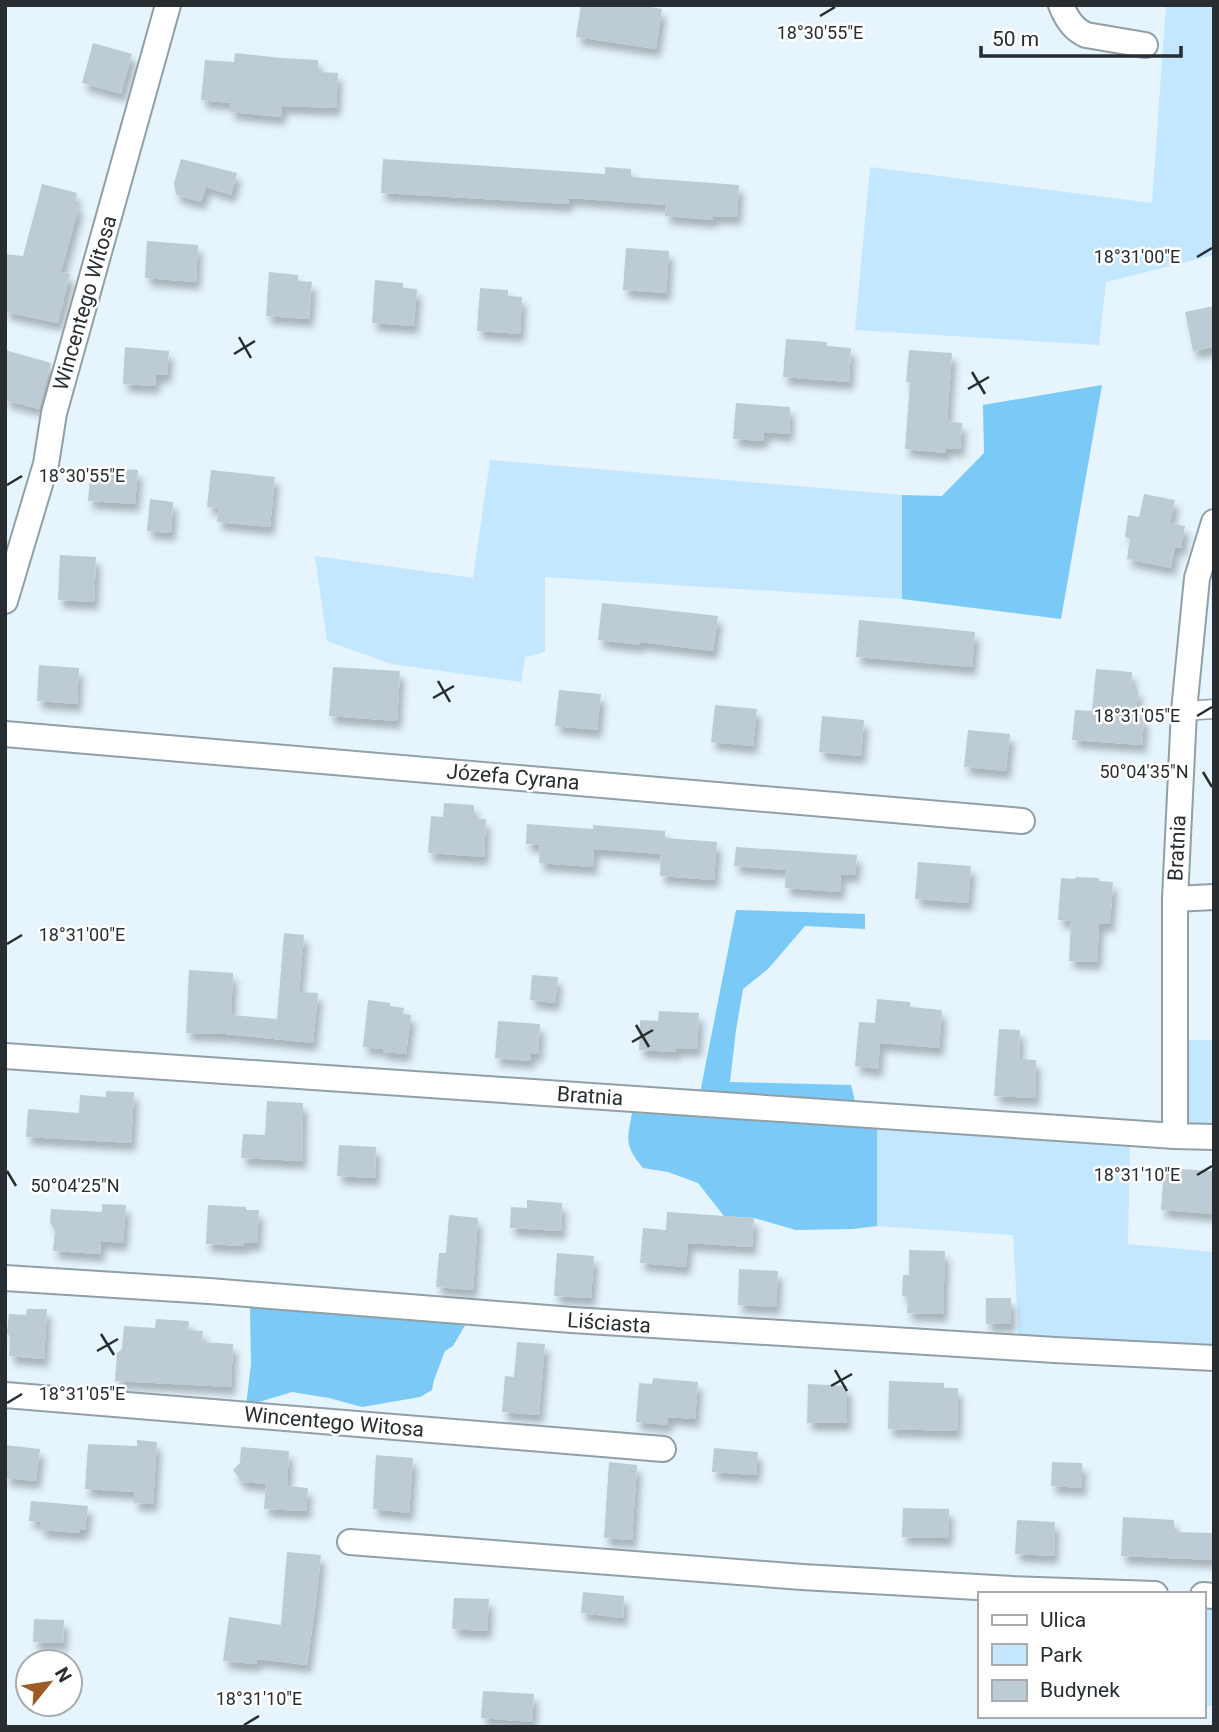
<svg xmlns="http://www.w3.org/2000/svg" width="1219" height="1732" font-family="Roboto,sans-serif">
<style>
.green{fill:#c2e7fe}
.forest{fill:#7bc9f7}
.building{fill:#bdcbd4;filter:url(#shadow)}
.lines{fill:none;stroke-linecap:round;stroke-linejoin:round}
.pedestrian-casing{stroke:#919fa7;stroke-width:21}
.minor-casing{stroke:#919fa7;stroke-width:28}
.pedestrian{stroke:#fff;stroke-width:18}
.minor{stroke:#fff;stroke-width:24}
.ticks{fill:none;stroke:#272d30;stroke-width:2.5}
.labels{text-anchor:middle;stroke-width:5;stroke-linejoin:round;paint-order:stroke}
.street-label{font-size:21px;fill:#272d30;stroke:#fff}
.ticks-label{font-size:18px;text-anchor:middle;fill:#272d30;stroke:#fff;stroke-width:5;stroke-linejoin:round;paint-order:stroke}
</style>
<defs>
<filter id="shadow"><feDropShadow dx="4.5" dy="8" stdDeviation="3.5" flood-color="#0004"/></filter>
</defs>
<rect width="100%" height="100%" fill="#e5f4fd"/>
<path class="green" d="M1166,5h48v250l-108,27 -7,63 -244,-15 15,-163 282,36z
M490,460l412,35v104l-357,-22v75l-20,5 -4,25 -129,-18 -65,-23 -12,-85 158,22z
M1184,1040h30v84l-33,1z
M877,1125l253,19 -2,100 86,8v94l-195,-5 -6,-106 -136,-9z
M1203,1608l11,1v97h-11z"/>
<path class="forest" d="M1102,385l-41,234 -159,-20v-104l40,1 42,-43 -1,-48z
M736,910l129,4v15l-60,-3 -37,43 -25,20 -7,41 -6,52 121,3 5,20 -156,-12z
M632,1113l245,12v101l-24,3 -57,1 -42,-12 -30,-2 -26,-33 -30,-11 -25,-4c-19,-23 -16,-27 -11,-55z
M250,1307l217,15 -14,24 -8,5 -11,29 -2,10 -12,7 -58,10 -33,-9 -37,-6 -46,14 5,-42z"/>
<path class="building" d="M581,5h58l23,4 -6,40 -80,-12z
M93,43l39,11 -11,40 -39,-11z
M235,53l47,5 36,2v12l20,1 -2,35 -54,-2 -1,11 -51,-5 1,-9 -30,-3 4,-40 29,2z
M181,159l56,14 -6,22 -25,-8 -5,15 -25,-7 -2,-12z
M383,159l222,15v-7l26,2v8l108,8 -2,32 -24,-1v4l-48,-4 1,-11 -97,-7 -1,6 -187,-11z
M42,184l35,9 -3,12 5,1 -18,66 9,2 -12,49 -53,-11v-58l18,2z
M147,241l51,4 -2,37 -51,-4z
M626,248l43,3 -3,42 -43,-3z
M269,272l29,3v6l14,1 -3,37 -43,-3z
M375,280l28,3v5l14,1 -3,37 -42,-3z
M480,288l28,2v6l14,1 -2,37 -43,-3z
M1214,306v41l-21,4 -8,-39z
M786,339l41,3v4l24,2 -2,34 -66,-5z
M125,347l44,4 -2,24h-11l-1,11 -32,-2z
M5,350l46,13 -12,46 -34,-9z
M909,350l43,3 -5,68 15,2 -2,26 -14,-1v5l-41,-4 5,-67h-4z
M736,403l54,4 -1,27 -25,-2 -1,9 -30,-2z
M91,467l47,3 -3,34 -47,-3z
M211,470l64,7 -5,50 -53,-5 2,-14 -12,-1z
M1144,494l31,6 -5,23 15,3 -4,22 -6,-1 -4,21 -44,-9 3,-21 -5,-1 3,-22 11,2z
M150,499l23,3 -2,31 -24,-2z
M60,555l36,2 -2,45 -36,-2z
M602,603l116,13 -5,35 -73,-9v3l-42,-5z
M859,620l116,12 -3,35 -116,-10z
M39,665l40,3 -2,36 -40,-3z
M333,667l67,4 -3,50 -68,-5z
M1096,669l36,3 -1,17h7l-2,27 8,1 -2,28 -70,-5 3,-30 17,1z
M559,690l42,4 -4,36 -42,-4z
M715,705l42,4 -4,37 -42,-4z
M822,716l42,4 -3,36 -42,-4z
M968,730l42,4 -4,37 -42,-4z
M444,803l30,2v14h12l-2,38 -56,-4 3,-37 12,1z
M527,824l66,5v-4l72,6v7l52,4 -3,38 -54,-4 1,-22 -67,-5 -1,18 -54,-4 1,-18 -14,-1z
M736,847l121,8 -2,20 -14,-1 -1,18 -55,-4 1,-18 -52,-4z
M918,862l53,4 -3,37 -53,-4z
M1076,877l23,1v3l14,1 -3,42h-11l-2,38 -28,-1 2,-40 -13,-1 3,-42 14,1z
M284,933l20,2 -5,57 19,1 -5,50 -87,-9 -40,-1 3,-63 44,3 -2,42 46,4z
M532,975l26,2 -3,26 -25,-3z
M877,999l33,3v5l32,3 -3,38 -59,-5 -2,26 -23,-3 4,-44 16,1z
M368,1000l22,3v3l14,2 -1,6 8,1 -5,39 -23,-2v-3l-20,-2z
M659,1011l40,2 -2,36 -21,-1v4l-37,-2 1,-30 18,1z
M498,1021l42,3 -2,30 -7,-1 -1,8 -35,-3z
M999,1029l21,1 -1,29 17,1 -1,38 -41,-2z
M106,1091l28,1 -3,51 -105,-6 2,-28 51,4 1,-18 26,2z
M267,1101l36,2 -1,58 -61,-3 2,-24 22,1z
M339,1145l37,2 -1,31 -38,-2z
M1164,1168l50,3v43l-53,-4z
M527,1200l35,3 -1,28 -51,-3 1,-21 16,1z
M102,1204l24,1 -3,38 -22,-2 -1,13 -47,-3 2,-21 -5,-7 1,-14 51,3z
M208,1205l38,2v3h13l-2,33h-13v3l-38,-2z
M667,1212l87,6 -2,29 -64,-4 -2,24 -46,-4 3,-35 23,2z
M449,1215l29,3 -5,72 -37,-3 3,-34h7z
M909,1250l36,1 -2,63 -36,-1 1,-17h-6l1,-21h6z
M557,1253l37,3 -3,42 -37,-2z
M739,1269l39,2 -2,36 -38,-2z
M986,1298h25v26h-25z
M27,1309h20l-3,50 -35,-3 1,-19 -3,-4 2,-19 17,1z
M156,1319l33,2 -1,9 15,1 -1,11 31,2 -2,43 -116,-6 2,-28 5,-4 2,-23 31,2z
M517,1342l28,2 -6,71 -37,-3 3,-36 9,1z
M653,1378l45,4 -3,37 -27,-2v8l-32,-3 3,-39 13,1z
M889,1381l55,2v5h14l-1,43 -69,-2z
M808,1384l39,2v37h-40z
M137,1440l20,2 -4,62 -19,-1 2,-45 -2,34 -49,-3 3,-45 49,2z
M5,1445l35,4 -4,32 -31,-3z
M241,1447l48,4 -2,35 21,2 -2,23 -42,-2 2,-25 -24,-2 -9,-12 7,-7z
M714,1448l44,4 -2,23 -44,-3z
M376,1455l37,3 -4,55 -36,-4z
M609,1462l28,3 -5,75 -28,-2z
M1052,1462l30,1v25l-31,-2z
M31,1501l57,5 -3,24h-5v3l-40,-3 1,-8 -12,-1z
M903,1508l46,1 -1,29 -46,-1z
M1123,1517l51,3v12l40,1v27l-93,-4z
M1017,1520l38,2 -1,34 -39,-2z
M287,1552l34,3 -4,39 -10,71 -50,-6 -1,5 -33,-3 6,-44 52,8z
M583,1592l41,4 -1,22 -42,-5z
M454,1598l35,1 -2,32 -35,-2z
M34,1619l30,1 -1,23 -30,-1z
M483,1691l51,3 -2,28 -51,-4z"/>
<g class="lines">
<defs>
<path id="pedestrian" d="M1184,711l30,-2"/>
<path id="minor" d="M1061,5c5,13 13,25 25,30l59,10
M5,601l41,-137 8,-51 114,-408
M5,734l1017,87
M1175,899l39,-2
M5,1056l1170,80 39,1
M1175,1136v-237l9,-188 13,-133 17,-56
M5,1278l204,13 363,29 483,30 159,8
M5,1395l658,54
M350,1542l452,35 210,12 143,5
M1203,1595l11,1"/>
</defs>
<use href="#pedestrian" class="pedestrian-casing"/>
<use href="#minor" class="minor-casing"/>
<use href="#pedestrian" class="pedestrian"/>
<use href="#minor" class="minor"/>
</g>
<path class="ticks" d="M820,16l15,-9M1197,257l15,-9M239,337l12,21M234,354l21,-13M972,372l13,22M968,389l21,-12M7,485l15,-9M438,681l12,21M433,698l21,-12M1197,716l15,-9M1203,772l9,15M7,944l15,-9M636,1025l13,22M632,1042l21,-12M7,1171l9,15M1197,1175l15,-9M101,1334l13,21M97,1351l21,-12M835,1370l12,21M831,1386l21,-12M7,1403l15,-9M244,1725l15,-9"/>
<g class="labels">
<g class="street-label">
<text transform="translate(85 303) rotate(-74)" y="7">Wincentego Witosa</text>
<text transform="translate(513 777) rotate(5)" y="7">Józefa Cyrana</text>
<text transform="translate(1177 848) rotate(-87)" y="7">Bratnia</text>
<text transform="translate(590 1096) rotate(4)" y="7">Bratnia</text>
<text transform="translate(609 1323) rotate(4)" y="7">Liściasta</text>
<text transform="translate(334 1422) rotate(5)" y="7">Wincentego Witosa</text>
</g>
</g>
<g class="ticks-label">
<text x="820" y="39">18°30'55"E</text>
<text x="1137" y="263">18°31'00"E</text>
<text x="82" y="482">18°30'55"E</text>
<text x="1137" y="722">18°31'05"E</text>
<text x="1144" y="778">50°04'35"N</text>
<text x="82" y="941">18°31'00"E</text>
<text x="1137" y="1181">18°31'10"E</text>
<text x="75" y="1192">50°04'25"N</text>
<text x="82" y="1400">18°31'05"E</text>
<text x="259" y="1705">18°31'10"E</text>
</g>
<rect width="1219" height="1732" fill="none" stroke="#272d30" stroke-width="14"/>
<rect x="978" y="1592" width="228" height="126" fill="#ffffff" stroke="#a9abac" stroke-width="2"/>
<rect x="992" y="1615" width="35" height="10" fill="#ffffff" stroke="#a9abac" stroke-width="2"/>
<text x="1040" y="1627" font-size="21" fill="#272d30">Ulica</text>
<rect x="992" y="1644" width="35" height="21" fill="#c2e7fe" stroke="#a9abac" stroke-width="2"/>
<text x="1040" y="1662" font-size="21" fill="#272d30">Park</text>
<rect x="992" y="1680" width="35" height="21" fill="#bdcbd4" stroke="#a9abac" stroke-width="2"/>
<text x="1040" y="1697" font-size="21" fill="#272d30">Budynek</text>
<g transform="translate(49 1683) rotate(60)"><circle r="33" fill="#ffffff" stroke="#a9abac" stroke-width="2"/>
<path d="M0-5L12 26L0 18L-12 26Z" fill="#9d5b28"/>
<text y="-10" font-size="19" font-weight="bold" text-anchor="middle" fill="#272d30">N</text>
</g>
<path d="M981 46v10h200v-10" fill="none" stroke="#272d30" stroke-width="3.5"/>
<text x="992" y="46" font-size="21" fill="#272d30" stroke="#ffffff" stroke-width="5" paint-order="stroke">50 m</text>
</svg>
